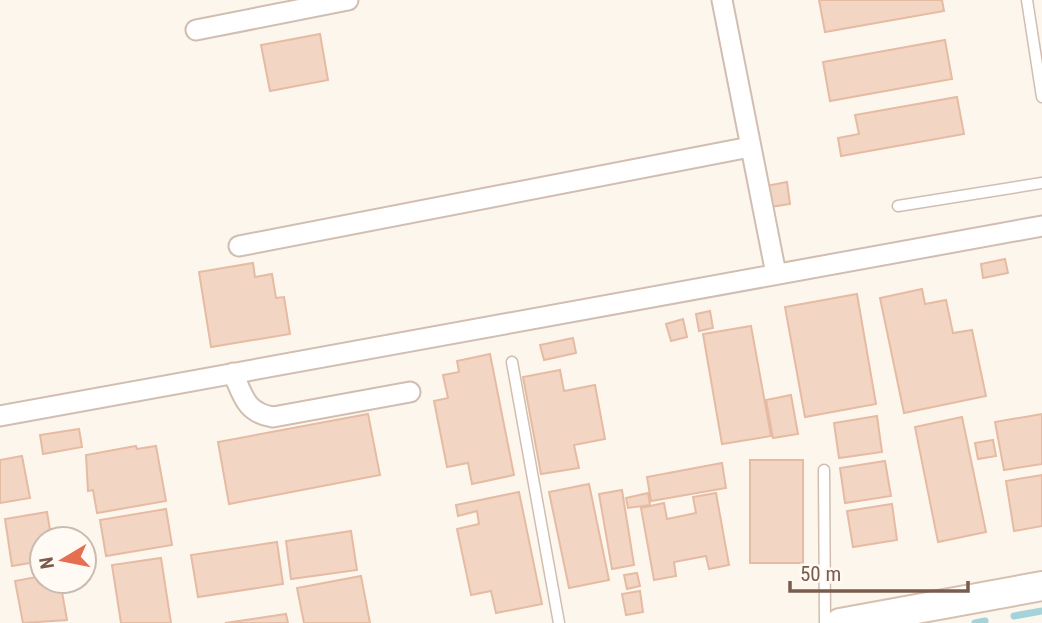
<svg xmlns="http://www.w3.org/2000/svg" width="1042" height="623" font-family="'Roboto Condensed',sans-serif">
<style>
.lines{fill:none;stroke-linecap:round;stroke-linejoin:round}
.stream{stroke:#a5d3da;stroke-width:7}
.building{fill:#f3d5c3;stroke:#e6bba3;stroke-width:2}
.service-casing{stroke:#d1beb0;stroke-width:13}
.minor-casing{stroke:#d1beb0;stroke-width:23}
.secondary-casing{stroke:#d6c0b0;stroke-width:32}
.service{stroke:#fff;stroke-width:10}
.minor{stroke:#fff;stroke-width:19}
.secondary{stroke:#fff;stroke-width:28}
</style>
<rect width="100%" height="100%" fill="#fdf6ec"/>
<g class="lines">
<path class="stream" d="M1014,616l28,-5
M975,623l10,-2"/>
</g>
<path class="building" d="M819,0h123l2,11 -119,21z
M320,34l8,46 -58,11 -9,-46z
M945,40l7,39 -122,22 -7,-39z
M957,97l7,37 -123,22 -3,-18 21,-4 -4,-19z
M787,182l3,22 -20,3 -4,-21z
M1005,259l3,14 -25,5 -2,-14z
M253,263l2,14 17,-3 4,24 8,-1 6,37 -79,13 -12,-75z
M922,289l3,15 21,-4 7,33 19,-3 14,66 -82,17 -24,-115z
M857,294l19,110 -71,13 -20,-110z
M710,311l3,17 -14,3 -3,-17z
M683,319l4,18 -16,4 -5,-17z
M751,326l20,110 -49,8 -19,-110z
M573,338l3,15 -32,7 -4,-15z
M490,354l24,121 -42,9 -4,-21 -21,4 -13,-66 14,-3 -5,-23 16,-3 -2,-11z
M560,370l4,21 31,-6 10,54 -31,6 5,23 -38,6 -18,-97z
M791,395l7,39 -25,4 -7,-38z
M368,414l12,61 -151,29 -11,-62z
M1042,414v50l-38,6 -9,-48z
M877,416l5,36 -43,6 -5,-35z
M962,417l24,115 -48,10 -23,-115z
M79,429l3,18 -39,7 -3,-19z
M993,440l3,16 -18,3 -3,-16z
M136,446l1,3 19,-3 10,55 -69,12 -4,-23 -5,1 -2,-36z
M22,456l8,42 -30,5v-43z
M750,460h53v103h-53z
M885,461l6,35 -46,7 -5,-35z
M722,463l4,25 -75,13 -4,-24z
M1042,475v51l-28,5 -8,-50z
M589,484l20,96 -40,8 -20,-96z
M622,490l12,75 -22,4 -13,-75z
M519,492l23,112 -46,9 -5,-22 -20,4 -14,-66 22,-5 -2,-13 -19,5 -2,-11z
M648,493l2,12 -22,3 -2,-10z
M716,493l13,72 -20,4 -3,-13 -32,6 2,14 -22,4 -13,-72 23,-5 3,16 29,-6 -3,-16z
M892,504l5,36 -44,7 -6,-36z
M166,509l6,36 -66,11 -6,-36z
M47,512l4,24 13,-2v5h-22v22l-30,5 -7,-47z
M351,531l6,39 -66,9 -5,-38z
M277,542l6,42 -85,13 -7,-42z
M161,558l10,65h-50l-9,-58z
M637,573l3,13 -13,3 -3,-14z
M42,576v5h29l2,9 -11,2 5,28 -44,3 -8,-42z
M361,576l9,47h-66l-7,-35z
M640,591l3,21 -17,3 -4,-21z
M286,614l2,9h-63z"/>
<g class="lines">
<defs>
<path id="service" d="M1027,0l15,97
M898,206l144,-23
M512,362l47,261
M824,470l1,153"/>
<path id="minor" d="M722,0l54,274
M196,30l152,-30
M239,246l511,-99
M233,373c10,23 13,40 40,44l137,-25
M0,416l1042,-190"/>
<path id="secondary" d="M840,623l202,-37"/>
</defs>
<use href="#service" class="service-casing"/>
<use href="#minor" class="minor-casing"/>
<use href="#secondary" class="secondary-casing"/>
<use href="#service" class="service"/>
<use href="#minor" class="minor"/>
<use href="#secondary" class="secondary"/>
</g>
<g transform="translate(63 560) rotate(260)"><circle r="33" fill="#fffaf3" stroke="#cabbb1" stroke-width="2"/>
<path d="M0-5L12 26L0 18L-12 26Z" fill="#e76f51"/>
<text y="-10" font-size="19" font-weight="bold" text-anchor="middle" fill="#7a5c4d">N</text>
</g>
<path d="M790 581v10h178v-10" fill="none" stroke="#7a5c4d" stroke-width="3.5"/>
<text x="800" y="581" font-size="21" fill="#7a5c4d" stroke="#fffaf3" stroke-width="5" paint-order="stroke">50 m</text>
</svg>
